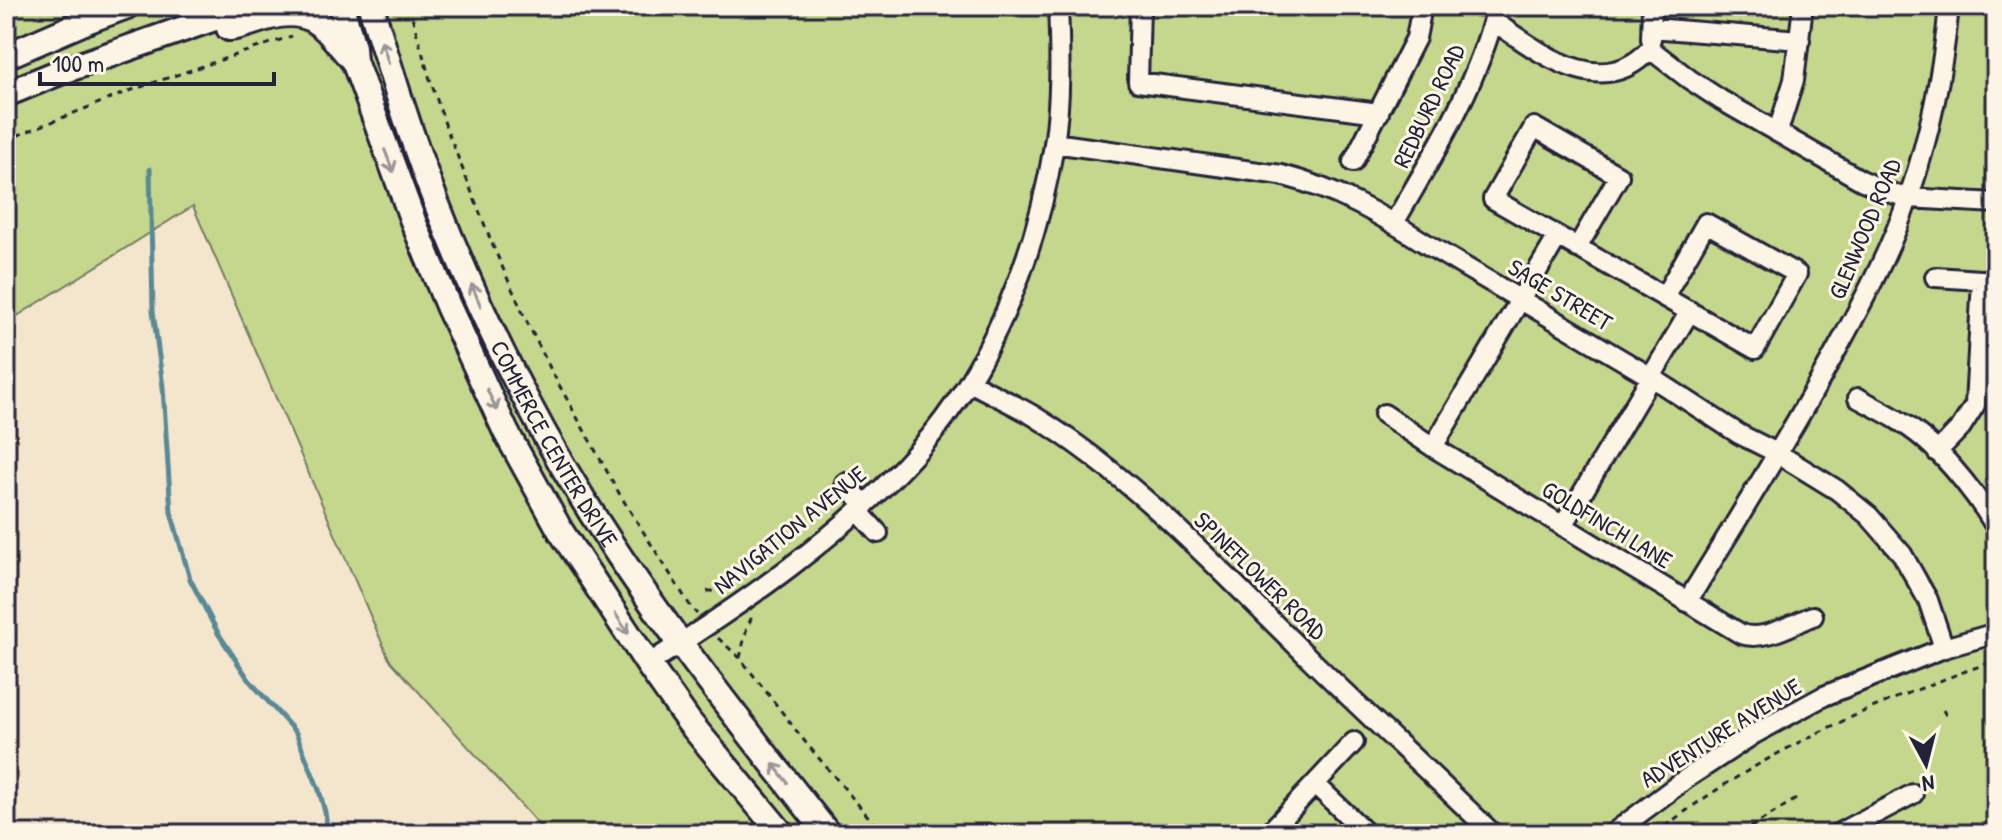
<svg xmlns="http://www.w3.org/2000/svg" width="2002" height="840" font-family="'Patrick Hand',sans-serif">
<style>
.green{fill:#c4d78c;stroke:#737c64;stroke-width:2}
.lines{fill:none;stroke-linecap:round;stroke-linejoin:round}
.stream{stroke:#588996;stroke-width:5}
.minor-casing{stroke:#22223b;stroke-width:24}
.major-casing{stroke:#22223b;stroke-width:30}
.path{stroke:#22223b;stroke-width:3;stroke-dasharray:6 6;stroke-linecap:butt}
.minor{stroke:#fcf5e5;stroke-width:18}
.major{stroke:#fcf5e5;stroke-width:24}
.oneway{stroke:#9a9698}
.labels{text-anchor:middle;stroke-width:6;stroke-linejoin:round;paint-order:stroke}
.street-label{font-size:24px;fill:#22223b;stroke:#fcf5e5}
</style>
<rect width="100%" height="100%" fill="#f4e5cd"/>
<filter id="ink" filterUnits="userSpaceOnUse"><feTurbulence type="fractalNoise" baseFrequency=".0125" numOctaves="2"/><feDisplacementMap in="SourceGraphic" scale="16" xChannelSelector="R" yChannelSelector="G"/><feConvolveMatrix kernelMatrix="1 2 1 2 8 2 1 2 1" color-interpolation-filters="sRGB"/></filter>
<g filter="url(#ink)">
<path class="green" d="M6,6h1990v828h-1449l-158,-175 -196,-453 -187,117z"/>
<g class="lines">
<path class="stream" d="M150,169l3,142 10,76 8,125 19,67 28,54 31,47 47,53 23,57 6,22 3,22"/>
<defs>
<path id="minor" d="M1140,6l-2,76 241,31
M1493,21c45,30 108,82 157,28
M1652,28l148,12
M1651,39l1,-33
M1650,49l39,30 32,21 140,80 27,12 20,6 88,5
M1778,131l16,-51 9,-74
M1054,143l227,32c55,14 99,39 147,70l223,132 88,57 38,19 60,37 32,26 33,38 26,46 16,48
M1353,162l63,-124 6,-32
M1394,223c41,-71 83,-137 103,-217
M1577,248l42,-72 -85,-49 -41,72 262,150 42,-75 -91,-51 -42,74
M1935,277l61,4
M970,382c21,12 44,22 64,34 104,64 188,157 274,241 61,60 124,117 185,177
M1858,398c22,12 45,23 65,40 27,23 55,59 73,89
M1384,414l49,33 308,187c23,8 51,-10 72,-18
M1433,447l125,-211
M1937,452l24,-25 14,-22 7,-125
M845,483l20,22
M858,511l20,22
M1563,526l127,-215
M1687,602c53,-87 107,-173 155,-262 25,-46 50,-94 67,-144 21,-61 34,-125 40,-190
M648,664c96,-61 193,-127 270,-213 73,-82 119,-198 136,-306 7,-46 6,-93 4,-139
M1315,784l52,50
M1268,834l86,-92
M1612,834l75,-56 67,-44 70,-38 120,-48 52,-15
M1837,834l76,-40"/>
<g id="major">
<path d="M341,6l12,41 1,14 59,160 35,85 58,126 54,98 88,134 41,58 93,112"/>
<path id="s1" d="M371,6c20,66 40,132 65,196 39,100 91,208 148,299 72,117 159,225 244,333"/>
<path d="M229,28c13,-1 25,-7 37,-10 47,-14 59,11 86,41"/>
<path d="M6,56l83,-36 38,-14"/>
<path d="M6,94l54,-22 189,-66"/>
</g>
</defs>
<use href="#minor" class="minor-casing"/>
<use href="#major" class="major-casing"/>
<path class="path" d="M409,6l20,70 17,51 47,119 33,74 27,54 67,121 71,112 6,7
M6,140l126,-50 160,-54
M707,591h21
M718,638l22,20 66,85 77,91
M740,658l6,-27 6,-15
M1943,710l5,9
M1655,834c83,-65 174,-111 272,-148 23,-9 45,-18 69,-25
M1740,834l56,-35"/>
<use href="#minor" class="minor"/>
<use href="#major" class="major"/>
</g>
<defs><path id="oneway-shaft" d="M-6 0H5M1.5-3L5.5 0L1.5 3" fill="none" stroke-width="1.6" stroke-linecap="round" stroke-linejoin="round" transform="scale(2)"/></defs>
<g class="oneway">
<use href="#oneway-shaft" transform="translate(385 52) rotate(-107)"/>
<use href="#oneway-shaft" transform="translate(389 161) rotate(69)"/>
<use href="#oneway-shaft" transform="translate(476 295) rotate(-113)"/>
<use href="#oneway-shaft" transform="translate(492 400) rotate(65)"/>
<use href="#oneway-shaft" transform="translate(622 624) rotate(57)"/>
<use href="#oneway-shaft" transform="translate(780 773) rotate(-128)"/>
</g>
</g>
<g class="labels">
<g class="street-label">
<text transform="translate(1429 106) rotate(-64)" y="8">REDBURD ROAD</text>
<text transform="translate(1865 229) rotate(-67)" y="8">GLENWOOD ROAD</text>
<text transform="translate(1560 295) rotate(31)" y="8">SAGE STREET</text>
<text dy="8" stroke="none"><textPath href="#s1" startOffset="476">COMMERCE CENTER DRIVE</textPath></text>
<text transform="translate(1607 525) rotate(31)" y="8">GOLDFINCH LANE</text>
<text transform="translate(790 530) rotate(-39)" y="8">NAVIGATION AVENUE</text>
<text transform="translate(1260 576) rotate(44)" y="8">SPINEFLOWER ROAD</text>
<text transform="translate(1721 733) rotate(-32)" y="8">ADVENTURE AVENUE</text>
</g>
</g>
<rect width="2002" height="840" fill="none" stroke="#fcf5e5" stroke-width="32"/>
<rect x="16" y="16" width="1970" height="808" fill="none" stroke="#22223b" stroke-width="3" filter="url(#ink)"/>
<g transform="translate(1926 764) rotate(173)" stroke="#fcf5e5" stroke-width="6" paint-order="stroke">
<path d="M0-6L14 30L0 20L-14 30Z" fill="#22223b"/>
<text y="-12" font-size="22" font-weight="bold" text-anchor="middle" fill="#22223b">N</text>
</g>
<path d="M40 72v12h234v-12" fill="none" stroke="#22223b" stroke-width="4"/>
<text x="52" y="72" font-size="24" fill="#22223b" stroke="#fcf5e5" stroke-width="6" paint-order="stroke">100 m</text>
</svg>
